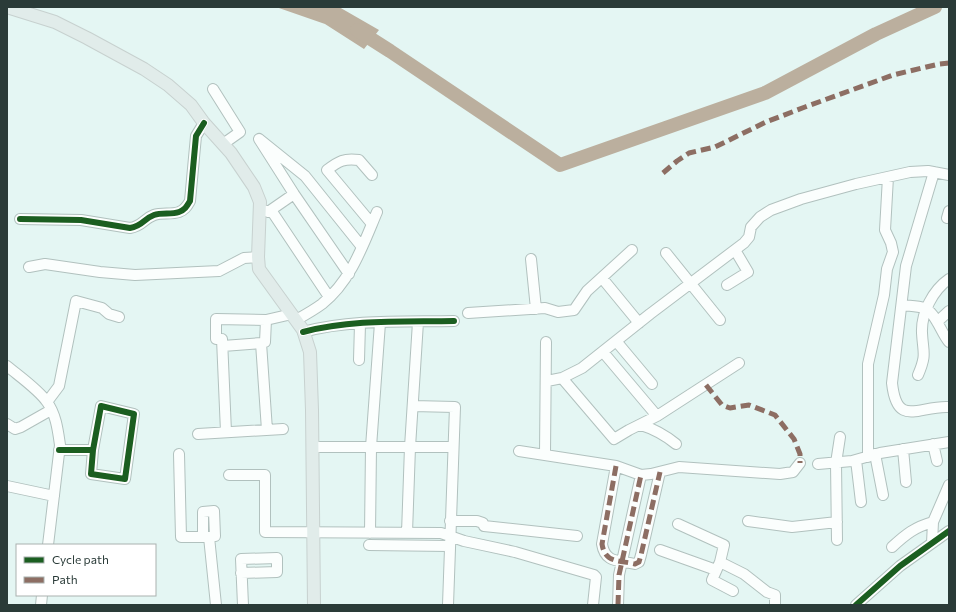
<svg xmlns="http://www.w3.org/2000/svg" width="956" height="612" font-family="Commissioner,sans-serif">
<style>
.water{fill:#bbaf9e}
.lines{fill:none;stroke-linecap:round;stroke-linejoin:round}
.river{stroke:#bbaf9e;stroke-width:14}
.minor-casing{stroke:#b1c1be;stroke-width:12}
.major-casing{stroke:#c7d1cf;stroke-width:14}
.minor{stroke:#fbfefd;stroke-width:10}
.major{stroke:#e1ecea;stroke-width:12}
.quiet{stroke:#8d6e63;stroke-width:5;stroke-dasharray:10 5;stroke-linecap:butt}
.cycleway-casing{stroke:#fff;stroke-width:8}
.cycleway{stroke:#1b5e20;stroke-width:6}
</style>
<rect width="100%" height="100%" fill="#e4f6f3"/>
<path class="water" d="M276,7h63l40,23 -15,19 -39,-25z"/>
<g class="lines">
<path class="river" d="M357,30l33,21 170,114 205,-72 111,-59 59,-27"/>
<defs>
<path id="minor" d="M213,89l27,43 -17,12
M934,172l-28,94 -14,117c5,46 27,22 57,24
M372,175l-13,-15c-15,-2 -20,1 -32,10l45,54
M259,209l14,4 56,84
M268,212l26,-18
M947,218l2,-7
M20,219l61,1 49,8c13,-2 13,-9 24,-13 8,-3 17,0 25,-3 6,-2 8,-6 11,-11l6,-65 8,-13
M666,253l54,67
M531,259l5,50
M29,267l16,-3 55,8 35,3 84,-4 25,-13 14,-1
M349,274l-55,-80 -35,-55 46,37 57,71
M602,278l37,45
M727,285l21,-13 -13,-22
M902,305c7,1 16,1 22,3 11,3 17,25 25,34
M468,313l77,-5 13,4 16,-2 13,-19 45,-41
M296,320c9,-5 18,-10 26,-16 29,-23 41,-59 55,-92
M937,322l12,-11
M303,332c49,-13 101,-10 151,-11
M616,341l36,43
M261,343l6,87
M223,346l38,-3 4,-1 1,-22
M603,352l54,64
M359,360l1,-36
M7,366c12,10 32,24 40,36 9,12 11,29 13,43l-12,100
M918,375c9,-21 5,-22 4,-42 -1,-20 11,-43 27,-54
M562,378l52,61 15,-9 28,-14 82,-53
M547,381l15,-3 20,-10 68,-54 94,-71 5,-6 2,-10 9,-10 11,-7 30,-11 55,-15 54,-12 18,-1 21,4
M47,402l12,-16 17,-85 26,7 7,6 10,3
M413,406l42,1 -7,198
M7,424l8,5 6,-2 30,-17
M641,425c13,4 24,10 35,19
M226,432l-4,-93h-6v-20l50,1 26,-6
M198,434l85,-5
M933,444l4,17
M313,447h140
M903,449l3,33
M59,450h34l-2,24 34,5 9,-65 -33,-8 -8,44
M519,451l97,15 25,9 10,-1 28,-7 101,7 13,-2 7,-9
M179,454l2,83h28l7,68
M545,454l1,-112
M875,454l8,41
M868,457v-93l16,-69 3,-26 6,-17 -2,-9 -6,-13 3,-53
M856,460l5,42
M818,464l34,-3 28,-8 69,-11
M616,466l-14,78c3,19 16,16 33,20l4,-2 2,-7 19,-83
M229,475h36v57l176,1 23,8 51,11 79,23 2,2 -3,28
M7,486l47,10
M450,521h27l6,2 1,3 93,10
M748,521l44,6 45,-5
M678,524l46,21 -4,17 -8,18 21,11
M370,533l1,-86 9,-124
M407,533l3,-86 8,-125
M203,537v-25l11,-1 1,25 -6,1
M837,540l-1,-77 4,-26
M932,543l1,-21 16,-37
M369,545l80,1
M892,547c14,-13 23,-20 41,-25
M660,550l56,20
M720,562l24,12 23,18 8,3v10
M241,573l36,-1v-14l-36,1 2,46
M41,605l1,-10
M618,605l1,-30 22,-100
M856,605l44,-39 49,-35"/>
<path id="major" d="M7,7l48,15 32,16 57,31 24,16 23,20 13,18 27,30 23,34 6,15 -2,55 1,12 44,61 7,22 2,58 2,195"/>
</defs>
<use href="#minor" class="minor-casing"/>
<use href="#major" class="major-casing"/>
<use href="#minor" class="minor"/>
<use href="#major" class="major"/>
<path class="quiet" d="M663,173l14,-12 12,-8 26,-6 51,-25 39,-15 88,-32 46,-11 10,-1
M706,385l16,20 8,3 19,-3 26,10 19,24 6,15v9
M616,466l-14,78c3,19 16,16 33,20l4,-2 2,-7 19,-83
M618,605l1,-30 22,-100"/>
<defs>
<path id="cycleway" d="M20,219l61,1 49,8c13,-2 13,-9 24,-13 8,-3 17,0 25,-3 6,-2 8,-6 11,-11l6,-65 8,-13
M303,332c49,-13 101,-10 151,-11
M59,450h34l-2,24 34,5 9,-65 -33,-8 -8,44
M856,605l44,-39 49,-35"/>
</defs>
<use href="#cycleway" class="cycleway-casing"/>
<use href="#cycleway" class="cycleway"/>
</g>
<rect width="956" height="612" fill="none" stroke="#2a3b38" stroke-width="16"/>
<rect x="16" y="544" width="140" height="52" fill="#ffffff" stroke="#aab1af"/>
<rect x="24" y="557" width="20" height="6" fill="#1b5e20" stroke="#aab1af"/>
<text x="52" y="564" font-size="12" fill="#2a3b38">Cycle path</text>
<rect x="24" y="577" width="20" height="6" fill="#8d6e63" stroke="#aab1af"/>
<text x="52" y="584" font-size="12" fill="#2a3b38">Path</text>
</svg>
